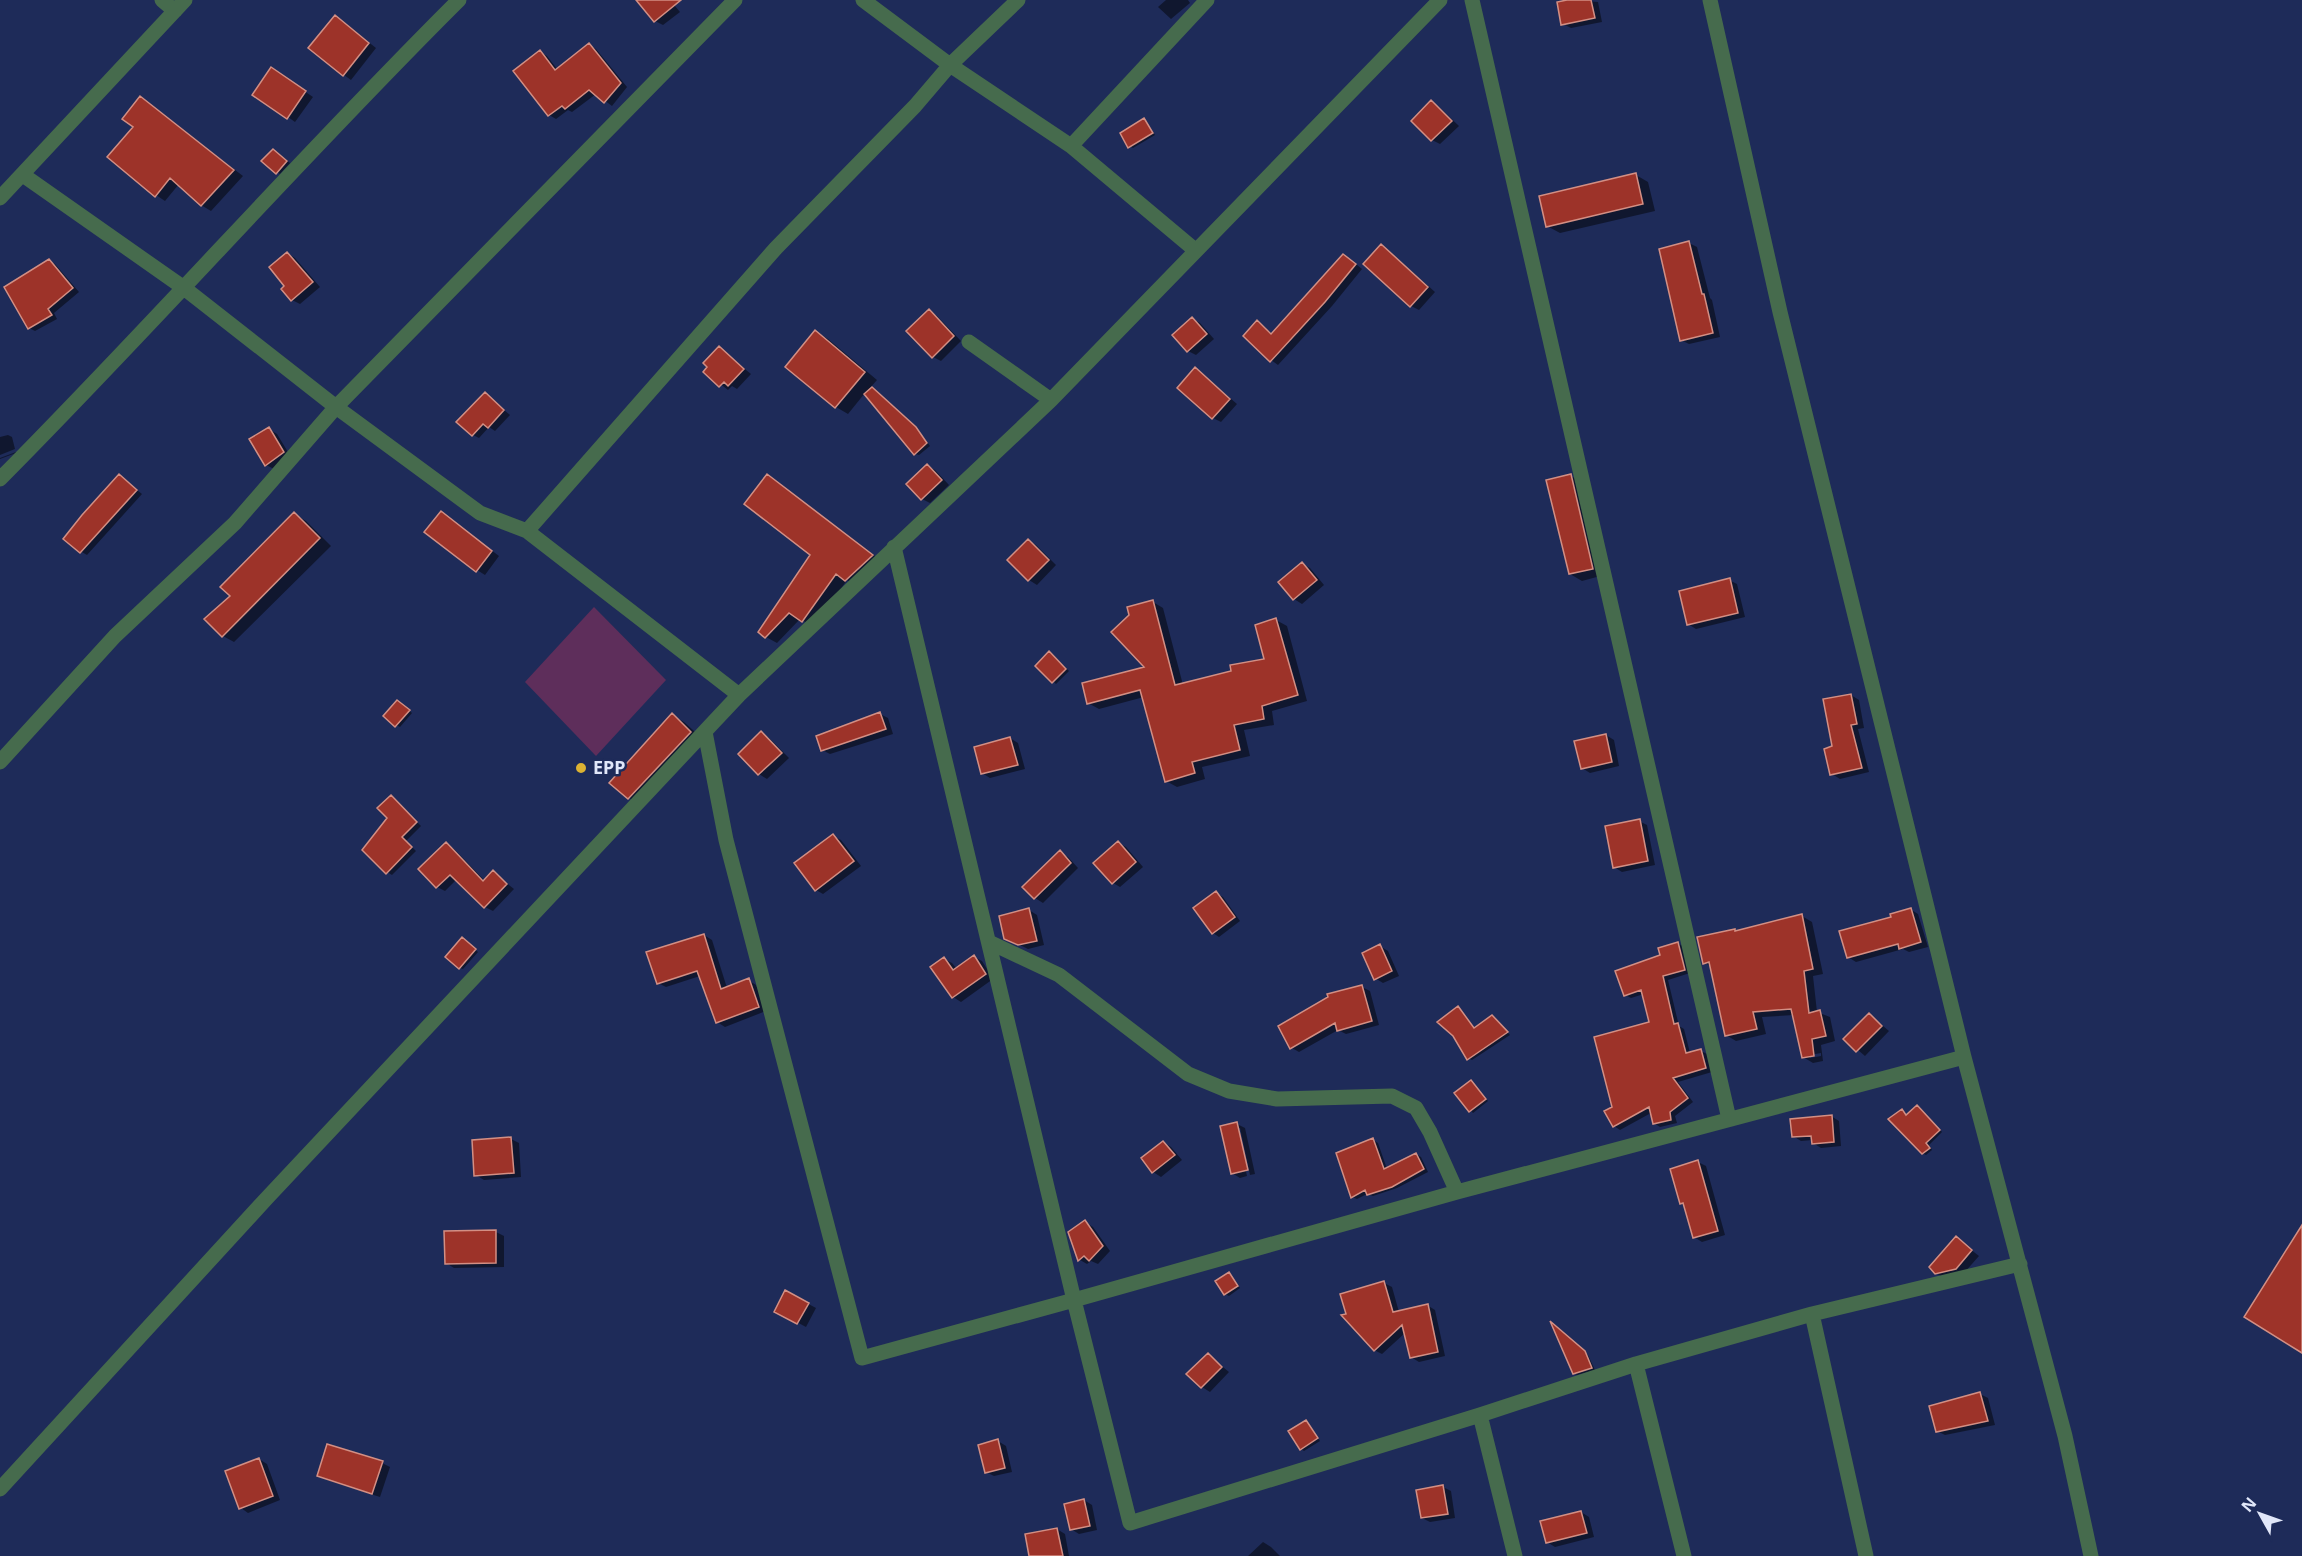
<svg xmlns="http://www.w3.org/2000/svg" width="2302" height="1556" font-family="'Noto Sans',sans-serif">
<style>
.green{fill:#5e2e5b}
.shadow{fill:#0007;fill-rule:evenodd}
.building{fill:#9d3329;stroke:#d38f84;stroke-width:1.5}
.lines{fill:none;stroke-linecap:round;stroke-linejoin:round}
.minor{stroke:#466b4d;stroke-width:15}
.poi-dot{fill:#dcb233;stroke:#1e2b59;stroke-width:2}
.labels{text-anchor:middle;stroke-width:5;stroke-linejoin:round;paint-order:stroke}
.poi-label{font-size:18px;font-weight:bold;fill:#e1e7f9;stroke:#1e2b59;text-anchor:start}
</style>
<rect width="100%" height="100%" fill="#1e2b59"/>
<path class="green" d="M594,607l72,73 -70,76 -71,-74z"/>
<path class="shadow" d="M638,0h32l10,12 -17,13 -8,-4z
M1166,0h22l2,3 -19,16 -13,-12z
M1575,0l23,2 4,20 -31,6 -8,-4z
M343,22l33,26 -25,32 -7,-5z
M590,45l6,4 31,38 -15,19 -16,-12 -24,18 -4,-2 -12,9 -7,-4 -34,-44 25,-19 7,4 11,14z
M279,74l34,23 -18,25 -7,-5z
M140,98l103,78 -32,35 -10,-6 -22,-21 -14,17 -9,-6 -21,-68z
M1431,102l8,5 20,19 -19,18 -8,-4z
M1144,120l11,15 -22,13 -4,-2z
M277,152l13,11 -10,11 -3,-2z
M1636,175l12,7 7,29 -95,22 -13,-7z
M1689,243l8,4 13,51 2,2 8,37 -31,7 -8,-4z
M1382,246l7,5 46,41 -16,18 -8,-4 -46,-42z
M287,253l8,5 25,29 -20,17 -8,-4 -6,-14z
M1351,260l11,9 -30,37 -54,59 -7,-5 -14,-38 16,12z
M49,261l6,3 24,28 -25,21 3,6 -22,12 -6,-3z
M929,311l8,5 24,25 -20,20 -8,-4z
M1192,319l8,4 14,16 -18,16 -8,-4z
M816,332l12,7 49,41 -7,8 49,43 11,15 -11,9 -4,-1 -50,-61 -17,21 -12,-7 -49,-40z
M719,348l32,26 -14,15 -5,-3 -4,4 -23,-18z
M1196,369l41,35 -16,18 -8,-4z
M485,394l25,21 -15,16 -6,-4 -10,11 -6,-3z
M269,429l8,5 14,23 -17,12 -8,-4z
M8,435l4,2 3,12 -15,6v-18z
M16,452v1l-16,6v-1z
M927,466l8,4 14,15 -19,18 -8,-4 -14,-15z
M119,476l23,18 -55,61 -7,-4z
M767,476l116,86 -26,24 -10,-6 -33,47 -14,-8 -23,24 -11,-6 46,-83z
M1571,476l12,7 21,92 -22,6 -12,-7z
M294,514l12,7 25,25 -97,96 -11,-6 9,-40z
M449,518l50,38 -14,19 -8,-5z
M1029,541l7,4 20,20 -19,20 -8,-5z
M1302,564l8,4 14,17 -22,19 -8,-5 -14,-17z
M1729,580l8,4 8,33 -49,12 -8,-5z
M1153,602l10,6 20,77 50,-12 33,-12 10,-41 11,6 20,75 -35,10 2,14 -30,5 6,26 -48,11 3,12 -28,8 -11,-6 -22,-84 -45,12 -11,-6 58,-35z
M1053,655l16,16 -13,13 -19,-18z
M1851,695l8,5 5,28 -6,1 11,43 -29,7 -8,-5 2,-26z
M401,703l11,10 -12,14 -4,-2z
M880,714l8,4 5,16 -63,20 -8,-4z
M672,715l12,7 19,17 -62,66 -12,-7z
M761,733l8,5 20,20 -22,21 -8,-5z
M1606,735l8,5 5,26 -29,7 -8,-5z
M1010,738l8,5 7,26 -35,9 -8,-5z
M391,796l30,30 -15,15 10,10 -24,24 -5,-3z
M1639,821l8,4 8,40 -33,7 -8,-5z
M833,836l8,4 20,26 -38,28 -7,-4z
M1118,843l8,4 17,20 -23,20 -7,-4z
M446,844l8,5 31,32 8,-9 21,17 -21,22 -8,-4 -28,-28 -12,12 -8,-4z
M1060,852l8,5 10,11 -35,35 -8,-5z
M1216,893l7,4 17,24 -21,16 -6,-4z
M1910,909l8,5 10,33 -19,5 -6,-3 -47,13 -8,-5 44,-39z
M1029,910l8,5 7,30 -16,4 -14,-7z
M1802,916l10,6 11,52 -10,2 4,36 13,5 5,24 -14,4 2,16 -10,2 -10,-6 -9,-42 -32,2 4,17 -30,7 -10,-6 -14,-68 -7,-4 32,-31zM1821,1053v3l-11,2v-3z
M704,935l8,5 15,48 21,-8 8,5 10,26 -41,16 -8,-5 -17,-46 -34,11 -8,-4z
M465,941l13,11 -15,17 -3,-1z
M1678,943l6,4 6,26 -22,7 11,46 5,3 6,24 11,-2 6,3 5,18 -34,10 15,20 -18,14 2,7 -17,4 -6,-4 -3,-10 -31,17 -6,-4 -1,-19 38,-83 -7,-30 -13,4 -6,-3 37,-39z
M1380,946l8,5 11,25 -16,7 -8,-5z
M974,957l8,4 11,18 -32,23 -8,-5 -9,-38 8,4 5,6z
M1362,987l8,4 9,34 -33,9 -8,-4 -39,22 -7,-4z
M1458,1008l17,21 20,-10 15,16 -38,25 -4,-2z
M1870,1015l19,16 -24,25 -20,-17z
M1471,1082l17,19 -15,12 -17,-20z
M1921,1109l21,23 -13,13 3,5 -6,5 -4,-2 -20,-42 6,5z
M1831,1116l8,5 2,25 -20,2 -8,-5v-3l-12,1 -8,-5z
M1237,1124l8,4 10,46 -5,1 -10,-47h-3l10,48 -7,2 -8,-5z
M511,1139l8,4 2,34 -37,3 -8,-5z
M1373,1140l5,3 9,26 29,-15 5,3 7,15 -31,16 -24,8 -6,-2 -10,5 -5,-2z
M1163,1142l8,5 11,13 -21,17 -8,-5z
M1698,1162l8,4 19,69 -23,7 -8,-5 -9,-32 -4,-2z
M1085,1222l8,5 17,24 -12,13 -7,-3 -4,3 -7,-4 -10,-27z
M496,1232l8,4v31l-50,1 -8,-5z
M1956,1238l23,18 -15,17 -20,5 -8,-5z
M1229,1274l11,14 -11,8 -4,-2z
M1384,1283l8,4 7,25 28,-7 8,5 10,46 -26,6 -8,-5 -6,-24 -23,21 -8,-4z
M786,1292l30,16 -10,19 -30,-16z
M1553,1324l35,31 7,15 -18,5 -3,-2z
M1208,1355l21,17 -19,20 -8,-5z
M1980,1394l8,4 7,27 -50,10 -8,-4z
M1306,1422l14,19 -16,10 -3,-2z
M998,1441l8,5 6,26 -18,4 -8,-4z
M259,1459l8,5 13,36 -32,13 -7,-5z
M382,1463l8,4 -10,30 -53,-17 -8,-5z
M1443,1487l8,4 4,27 -25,4 -8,-4z
M1084,1500l8,5 5,25 -18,4 -8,-5z
M1581,1512l8,5 5,20 -39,10 -8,-5z
M1057,1529l8,5 4,22h-38z
M1263,1542l8,5 9,9h-32z"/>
<path class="building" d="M636,0h45l-27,22z
M1567,0h24l4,18 -34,7 -4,-23z
M335,15l34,28 -26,33 -35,-28z
M589,43l32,40 -17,20 -15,-13 -24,19 -3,-3 -14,10 -35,-45 27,-21 15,20z
M271,67l35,24 -19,28 -35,-24z
M140,96l94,74 -33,36 -31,-28 -15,19 -48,-40 26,-30 -11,-8z
M1431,100l21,21 -21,20 -20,-20z
M1144,118l9,15 -25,15 -8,-15z
M273,149l14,12 -11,13 -15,-13z
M1636,173l7,31 -97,23 -7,-31z
M1689,241l13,53h2l9,39 -33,8 -21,-92z
M1381,244l47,43 -18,20 -47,-43z
M287,252l26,30 -22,19 -10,-12 3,-3 -15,-19z
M1343,254l13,10 -31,38 -55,60 -27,-26 14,-16 14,14z
M49,259l24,29 -25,21 4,6 -24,14 -24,-42z
M929,309l25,27 -22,22 -26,-27z
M1192,317l15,17 -20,18 -15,-17z
M815,330l50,42 -30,36 -50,-41z
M719,346l25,23 -16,17 -4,-4 -5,5 -16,-15 4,-5 -4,-4z
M1195,367l35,32 -18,20 -35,-31z
M872,387l44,40 11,16 -13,12 -50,-61z
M485,392l19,18 -16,18 -5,-4 -11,12 -16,-14z
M269,427l15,25 -19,14 -16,-27z
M927,464l15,16 -21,20 -15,-16z
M119,474l18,16 -57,63 -17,-14 19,-24z
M767,474l106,81 -28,26 -9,-7 -34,48 -13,-9 -24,25 -7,-6 52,-77 -66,-51z
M1571,474l22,95 -24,5 -23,-94z
M441,511l51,40 -16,21 -52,-40z
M294,512l26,26 -98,99 -18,-18 26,-23 -10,-9z
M1028,539l21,21 -21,21 -21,-21z
M1302,562l15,18 -24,20 -15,-18z
M1730,578l8,35 -51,12 -8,-34z
M1153,600l22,85 56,-14 -1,-6 34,-6 -9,-34 21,-7 22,77 -36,11 2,13 -30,6 6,25 -48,12 3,11 -30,9 -25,-92 -53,14 -5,-21 62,-16 -33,-35 18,-17 -2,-8z
M1049,651l17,18 -14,14 -17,-17z
M1851,694l6,30 -6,1 11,43 -32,7 -6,-26 8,-3 -9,-47z
M397,700l13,10 -15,17 -12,-11z
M880,712l6,17 -65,22 -5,-15z
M672,713l19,19 -63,67 -19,-16z
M761,731l21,22 -24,22 -20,-21z
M1606,734l6,28 -31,7 -7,-28z
M1010,737l8,28 -37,9 -7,-27z
M391,795l26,27 -15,15 10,10 -26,27 -24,-24 25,-32 -10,-10z
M1640,819l8,42 -35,7 -8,-42z
M833,834l21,27 -39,30 -21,-28z
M1118,841l18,21 -24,22 -19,-21z
M446,842l37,39 10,-11 14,14 -23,24 -34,-33 -14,13 -18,-19z
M1060,850l11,13 -37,36 -12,-12z
M1216,891l19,26 -23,17 -19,-26z
M1029,908l8,33 -19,4 -14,-6 -5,-23z
M1911,908l10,34 -22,7 -1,-5 -51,14 -8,-27 52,-14 -1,-3z
M1802,914l11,55 -9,2 5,42 11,-3 6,26 -14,3 2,17 -12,2 -11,-49 -38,3 4,17 -32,7 -16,-74 -6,2 -6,-27 38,-8v2z
M704,934l17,55 28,-11 10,29 -43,16 -19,-52 -40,13 -11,-32z
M462,937l14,12 -17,20 -14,-12z
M1678,942l7,28 -22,6 11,48 4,-1 8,30 15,-4 5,19 -33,10 15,20 -18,14 1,8 -18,4 -4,-17 -36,20 -9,-16 8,-4 -18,-70 55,-15 -8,-32 -17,6 -9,-25 45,-16 -2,-7z
M1380,944l12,27 -18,9 -12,-27z
M974,955l12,19 -34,24 -22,-31 14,-10 9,13z
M1362,985l10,36 -35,10 -2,-8 -45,26 -12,-23 50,-29 -1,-3z
M1458,1006l16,22 18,-13 16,17 -41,28 -14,-24 -16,-14z
M1869,1013l13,13 -26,26 -13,-13z
M1471,1080l15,19 -17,13 -15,-19z
M1917,1105l23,25 -14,13 4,5 -8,6 -34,-35 14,-10 4,6z
M1832,1115l2,27 -22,2 -1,-8 -19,1 -2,-18z
M1237,1122l11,48 -17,4 -11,-48z
M511,1137l3,36 -40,3 -2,-36z
M1373,1138l11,31 32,-16 8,16 -32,18 -25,8 -2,-5 -14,8 -15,-45z
M1163,1141l12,14 -23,18 -11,-15z
M1698,1160l20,71 -25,7 -10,-35 -3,1 -10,-35z
M1085,1220l18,26 -14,15 -5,-5 -6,5 -10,-29z
M2302,1225v128l-58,-36z
M496,1230v33l-51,1 -1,-33z
M1956,1236l16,14 -16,19 -21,5 -6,-7z
M1229,1272l9,14 -14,9 -9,-14z
M1384,1281l9,31 35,-8 10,48 -28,6 -8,-33 -28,26 -33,-36 5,-1 -6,-20z
M785,1290l24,13 -12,21 -23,-12z
M1550,1321l35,30 7,17 -19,6z
M1208,1353l14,14 -21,21 -15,-14z
M1980,1392l8,29 -52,11 -7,-26z
M1306,1420l12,18 -18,12 -12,-19z
M998,1439l7,29 -20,5 -7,-28z
M327,1444l56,17 -11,33 -55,-18z
M259,1458l14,38 -34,13 -14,-38z
M1443,1485l5,29 -27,4 -5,-28z
M1084,1499l6,27 -20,4 -6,-26z
M1581,1511l6,22 -41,10 -6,-22z
M1057,1528l6,28h-34l-4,-22z"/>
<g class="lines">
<path class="minor" d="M162,0l13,11
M863,0l87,65 121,81 124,104
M1472,0l257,1119
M1710,0l70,312 184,745 101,379 26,120
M1071,146l136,-146
M23,175l161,113 152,119 144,106 47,18 212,164
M0,198l185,-198
M969,342l82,58
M0,479c156,-157 302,-323 459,-479
M527,531l249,-283 139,-142 35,-41 68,-65
M894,547l180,753 56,223 350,-108 156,-51 176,-50 208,-50
M705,732l21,108 136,518 212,-58 383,-108 507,-135
M0,762l115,-126 120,-113 101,-116 399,-407
M989,942l70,33 129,99 41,17 48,8 115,-3 24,12 14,24 27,60
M1812,1314l54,242
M1636,1364l48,192
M1480,1415l35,141
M0,1489l266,-290 473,-504 312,-295 389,-400"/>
</g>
<circle class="poi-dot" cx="581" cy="768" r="6"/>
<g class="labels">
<g class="poi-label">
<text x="593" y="774">EPP</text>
</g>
</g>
<g transform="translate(2260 1514) rotate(310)" stroke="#1e2b59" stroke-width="4.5" paint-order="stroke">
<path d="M0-4.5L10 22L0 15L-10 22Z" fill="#e1e7f9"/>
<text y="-9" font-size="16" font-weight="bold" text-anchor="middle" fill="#e1e7f9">N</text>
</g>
</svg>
